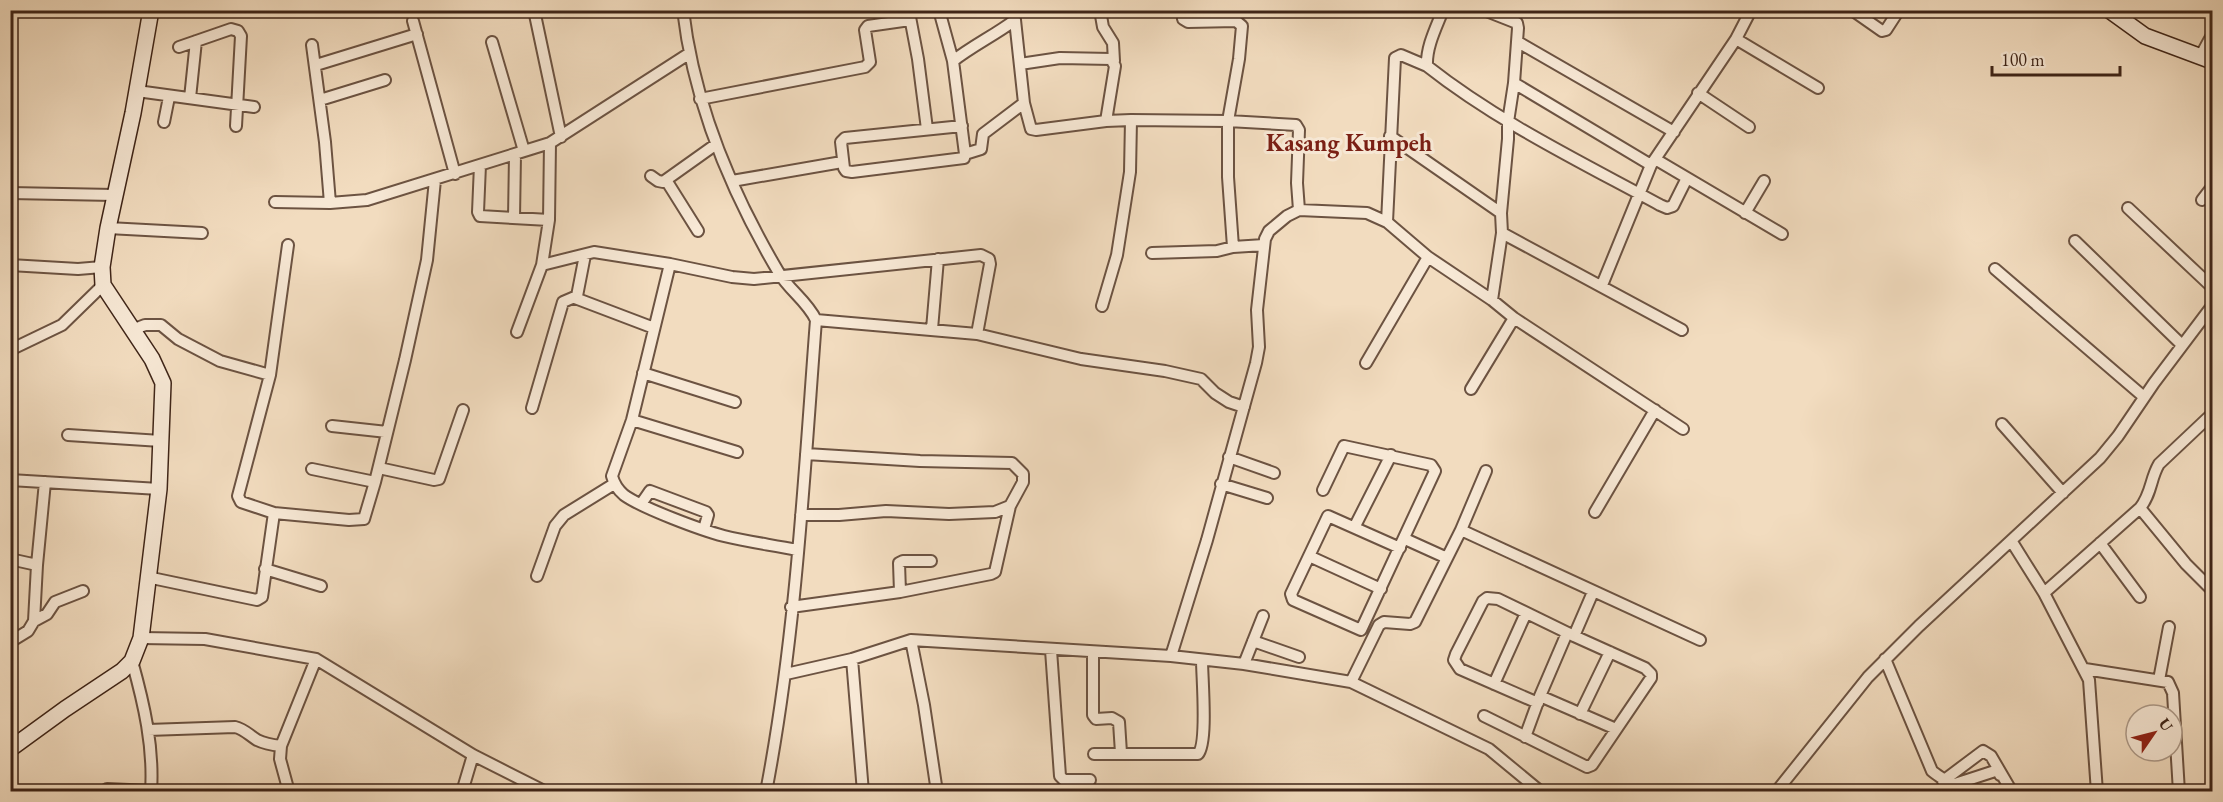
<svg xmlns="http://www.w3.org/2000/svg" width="2223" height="802" font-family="'EB Garamond',serif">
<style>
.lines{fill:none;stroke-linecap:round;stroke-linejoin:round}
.street-casing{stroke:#6c5342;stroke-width:14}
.secondary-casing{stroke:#3f2518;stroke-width:18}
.street{stroke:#f7e8d5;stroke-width:10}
.secondary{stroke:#f7e8d5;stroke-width:15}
.labels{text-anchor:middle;stroke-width:6;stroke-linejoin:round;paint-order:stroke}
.quarter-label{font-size:24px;font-weight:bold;fill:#7a1f14;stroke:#f7e8d5}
</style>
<rect width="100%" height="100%" fill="#f2dcbf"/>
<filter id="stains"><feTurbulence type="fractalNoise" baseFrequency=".00333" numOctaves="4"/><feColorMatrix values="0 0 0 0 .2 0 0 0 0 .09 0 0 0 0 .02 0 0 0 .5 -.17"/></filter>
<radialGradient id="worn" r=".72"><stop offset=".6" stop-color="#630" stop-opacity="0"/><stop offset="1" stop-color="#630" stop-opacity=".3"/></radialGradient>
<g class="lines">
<defs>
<path id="street" d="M534,10l27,127
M683,10c11,94 48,182 96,263 10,17 28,28 37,47 -12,157 -20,316 -50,472
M916,10l-5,3 -1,4 8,42 9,70
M939,10l14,51 12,93
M1012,10l3,10 9,83 7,26 5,1 70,-9 25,-1
M1100,10l3,17 10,16 1,18
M1182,10l1,9 5,3 48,-1 6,5 -3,33 -11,62v56l5,70 31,-2
M1443,10c-7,18 -17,37 -16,56 71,56 154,96 233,139l7,3 6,-2 14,-28
M1484,10l33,13 1,5 -4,55 -6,39v17l-7,74 1,20 -10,67
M1852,10l30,21 4,-1 11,-17
M413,21l42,153
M1736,39l82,49
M492,42l32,109
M1518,42l156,90
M312,45l13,97 5,61
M179,47l52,-18 7,2 3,5 -5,90
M2200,57l12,-22
M953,61c19,-15 42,-26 62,-41
M1020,64l40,-6 51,1 4,7 -9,55
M316,65l101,-31
M1514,83l137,82
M137,91l117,16
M1698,93l51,34
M190,98l6,-57
M700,99l165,-32 5,-5 -5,-32 3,-4 42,-6
M320,100l65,-20
M164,122l5,-25
M962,126l-117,12 -4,4 3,26 2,3 6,1 112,-14 1,-4 16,-5 2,-15 41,-31
M1390,136l111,77
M1655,159l127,75
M480,165l-2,47 2,4 69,4 1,-77
M651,176l7,5 5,1 52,-37
M666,180l32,51
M732,181l110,-19
M10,193l104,2
M2202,200l10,-13
M275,202l55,1 37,-3 183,-57 140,-90
M2128,208l84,79
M1745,213l19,-32
M514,218l1,-63
M549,220l-7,45 52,-13 76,12
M1387,222l8,-164 6,-3 26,11
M108,228l94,5
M1502,233l180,97
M2075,241l107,104
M1152,253l65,-2 16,-4
M10,265l68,4 24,-2
M1995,269l149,128
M1602,285l49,-120 85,-126 15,-29
M575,298l79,30
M1102,306l15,-51 13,-83 1,-52 97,1 68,4 3,5 -2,53 2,27
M816,320l161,14 104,25 84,12 36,8 14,14 14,9 15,5
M932,329l6,-70
M132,330l13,-5h16l17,14 42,22 50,14
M517,332l25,-67
M10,350l52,-25 41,-40
M1366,363l62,-106
M643,373l92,29
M1471,389l43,-71
M532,408l31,-106 14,-6 8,-41
M632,420l105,32
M2002,424l61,69
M332,426l55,6
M68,435l93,6
M1229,457l45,16
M379,468l55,12 5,-1 24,-69
M312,469l63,13
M10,480l149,9
M1221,484l46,14
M1323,490l21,-44 87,19 4,6 -74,159 -68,-30 -2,-6 37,-78 72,32
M641,504l9,-13 56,21 2,3 -4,14
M2140,508l46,56 26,26
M1595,512l60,-102
M274,513l-33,-11 -3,-6 32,-121 18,-130
M801,515h38l47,-4 63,3 46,-2 15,-6 13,-24v-8l-11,-11 -92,-2 -114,-7
M1355,526l36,-71
M1461,530l25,-59
M1405,539l42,19
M2012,542l32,51 45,87 8,112
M2100,543l40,54
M797,550c-24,-5 -49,-8 -73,-14 -23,-6 -82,-28 -100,-41 -7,-6 -10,-11 -12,-19l20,-56 38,-156 62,13 22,2 227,-24 8,4 1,5 -13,70
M1309,556l72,33
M10,559l27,6
M265,569l56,17
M537,576l18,-50 9,-11 50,-31
M147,577l110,23 5,-3 12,-84 75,7 15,-1 11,-37 30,-122 22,-100 8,-80
M900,592l91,-18 4,-2 15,-66
M2044,593l96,-85c12,-15 10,-29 19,-44l53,-50
M791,607l109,-15 -1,-29 4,-2h28
M34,621l13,-7 8,-12 28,-11
M141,638l64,1 111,20 157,96 73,37
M911,640l13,65 13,87
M1253,641l46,16
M10,642l18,-11 6,-10 3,-56 8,-83
M1051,650l9,126 4,4h26
M1093,652v63l3,4 16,-1 7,4 2,31
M1171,656l36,-116 49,-177 3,-16 -2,-37 8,-71 4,-8 18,-15 12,-6 68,3 20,9 41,35 64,43 22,18 169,111
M852,659l11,133
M1885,659l47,112c7,6 21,13 25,21
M132,661c12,43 22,86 19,131
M1244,664l19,-48
M2085,669l83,13 5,11 6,99
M786,674l66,-15 59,-19 260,16 73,8 107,18 138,67 52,43
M2159,680l10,-53
M1351,682l28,-57 5,-3 26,2 5,-2 46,-92 239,110
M1494,684l32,-71
M1540,696l76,33
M1538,703l-78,-34 -6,-9 2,-6 27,-53 4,-3 11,1 76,37 19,-44
M1580,714l30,-62
M1484,716l97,48 6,3 5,-2 59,-87v-4l-6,-6 -71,-32
M148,730l87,-3c9,2 14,8 22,13 8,4 15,5 24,6
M1525,737l15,-41 27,-63
M1094,754h104c10,-11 4,-76 4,-94
M1943,781l40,-30 8,5 21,36
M1952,785l46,-15 2,5
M107,789l44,2
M289,792l-9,-33 1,-13 35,-87
M462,792l11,-37
M1776,792l92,-115 51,-51 181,-168 18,-22 36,-53 58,-77"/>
<path id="secondary" d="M2109,10l36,26 67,25
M10,749l55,-40 57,-38 10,-10 9,-23 18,-149 4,-106 -11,-24 -49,-74 -1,-18 6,-39 25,-115 18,-103"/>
</defs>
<use href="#street" class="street-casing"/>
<use href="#secondary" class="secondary-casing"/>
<use href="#street" class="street"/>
<use href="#secondary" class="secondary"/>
</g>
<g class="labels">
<g class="quarter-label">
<text x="1349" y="151">Kasang Kumpeh</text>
</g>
</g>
<rect width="2223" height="802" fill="none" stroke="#f2dcbf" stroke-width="36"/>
<rect x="12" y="12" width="2199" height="778" fill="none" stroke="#3f2518" stroke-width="3"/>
<rect x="18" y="18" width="2187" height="766" fill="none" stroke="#3f2518" stroke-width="1.5"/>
<g transform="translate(2154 733) rotate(55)"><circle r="28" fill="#f7e8d5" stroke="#ad9a89" stroke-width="1.5"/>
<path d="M0-4.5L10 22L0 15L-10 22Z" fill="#8f2418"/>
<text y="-9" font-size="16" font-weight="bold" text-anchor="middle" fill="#3f2518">U</text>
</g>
<path d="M1992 66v9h128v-9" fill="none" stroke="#3f2518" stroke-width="3"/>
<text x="2001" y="66" font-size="18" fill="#3f2518" stroke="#f7e8d5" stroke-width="4.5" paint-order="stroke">100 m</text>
<rect width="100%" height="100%" filter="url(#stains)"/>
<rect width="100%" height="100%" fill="url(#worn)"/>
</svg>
